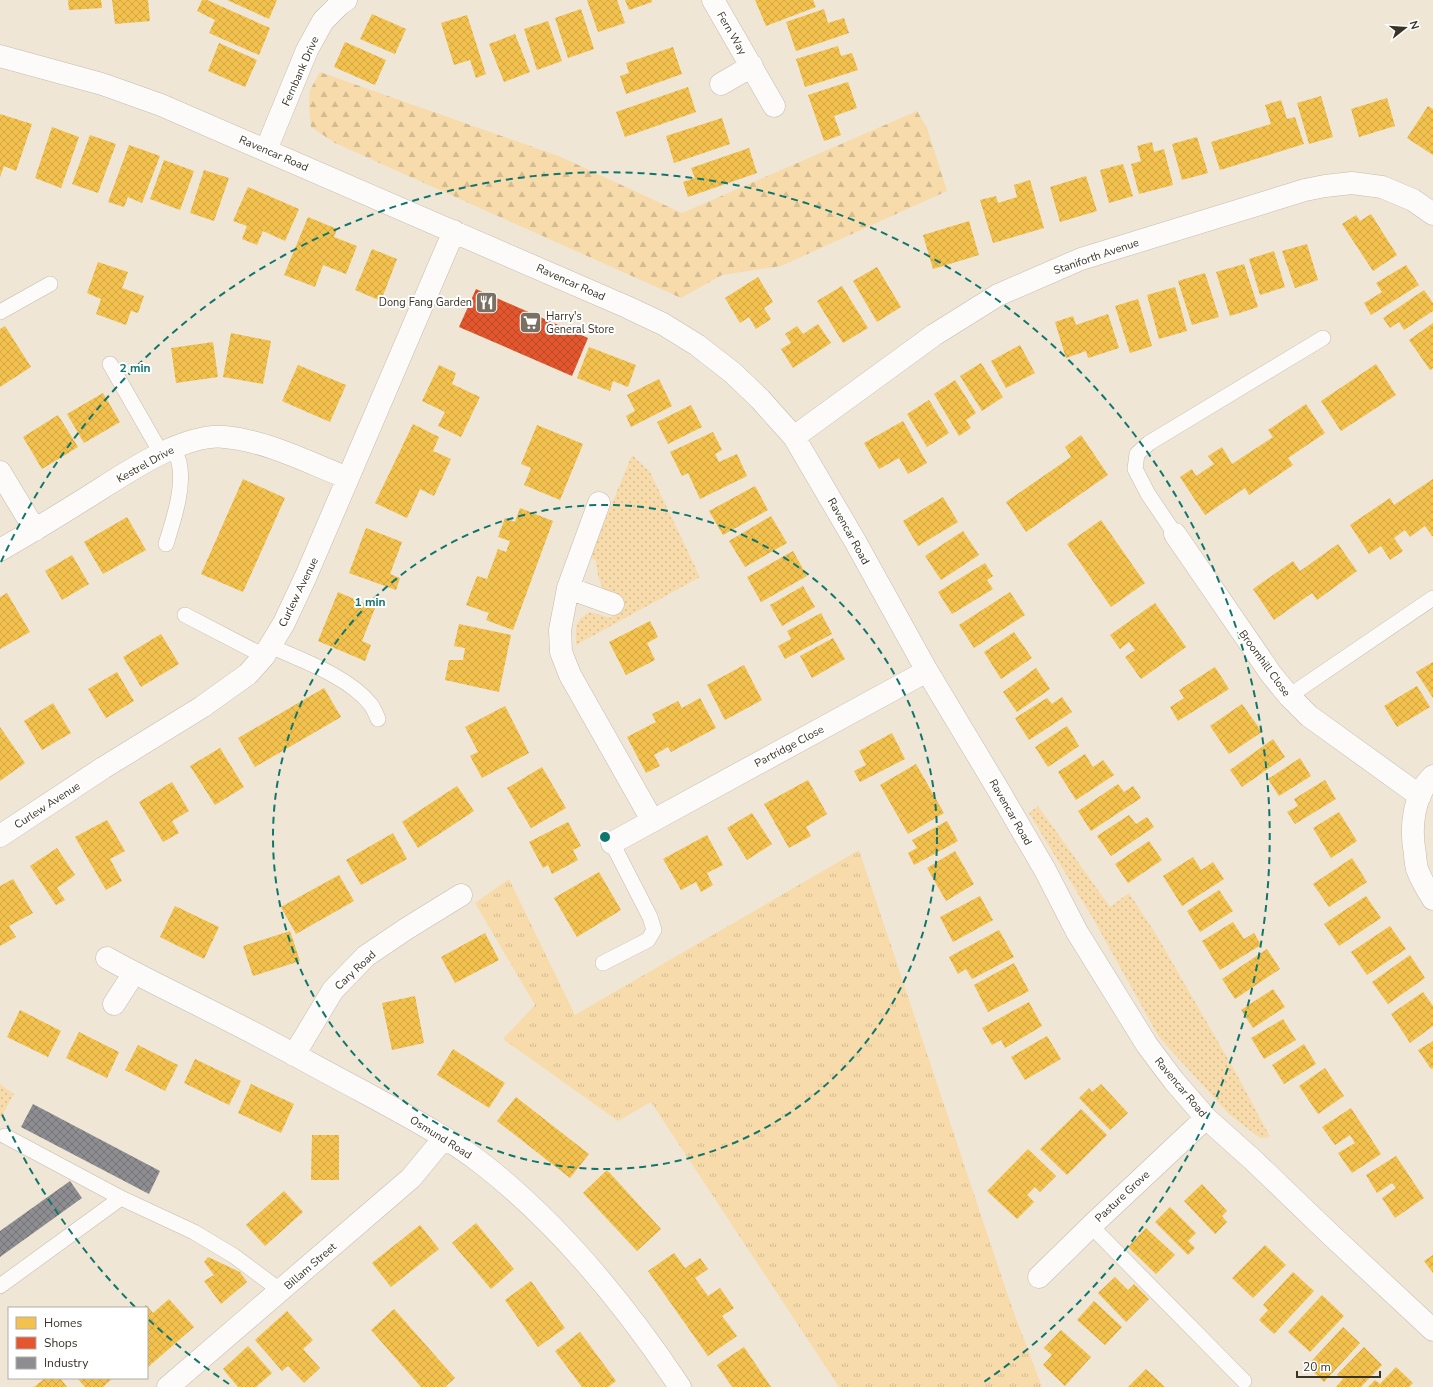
<svg xmlns="http://www.w3.org/2000/svg" width="1433" height="1387" font-family="'Nunito Sans',sans-serif">
<style>
.grass{fill:url(#grass-dots)}
.forest{fill:url(#forest-firs)}
.park{fill:url(#park-tufts)}
.homes{fill:url(#homes-cross-hatch)}
.shops{fill:url(#shops-cross-hatch)}
.industry{fill:url(#industry-cross-hatch)}
.lines{fill:none;stroke-linecap:round;stroke-linejoin:round}
.service-casing{stroke:#c2bbad;stroke-width:16}
.minor-casing{stroke:#c2bbad;stroke-width:23}
.service{stroke:#fdfbf9;stroke-width:15}
.minor{stroke:#fdfbf9;stroke-width:22}
.ring{fill:none;stroke:#0f766e;stroke-width:2;stroke-dasharray:7 5}
.labels{text-anchor:middle;stroke-width:4;stroke-linejoin:round;paint-order:stroke}
.street-label{font-size:11px;fill:#393226;stroke:#fff}
.poi-label{font-size:11px;fill:#393226;stroke:#fff;text-anchor:end}
.centre{fill:#0f766e;stroke:#fff;stroke-width:2}
.ring-label{font-size:12px;text-anchor:middle;font-weight:bold;fill:#0f766e;stroke:#fff;stroke-width:4;stroke-linejoin:round;paint-order:stroke}
</style>
<defs>
<pattern id="grass-dots" width="8" height="8" patternUnits="userSpaceOnUse"><rect width="8" height="8" fill="#f7dbaa"/><path d="M2 2h.1M6 6h.1" fill="none" stroke="#d4bc92" stroke-width="1.8" stroke-linecap="round"/></pattern>
<pattern id="forest-firs" width="22" height="20" patternUnits="userSpaceOnUse"><rect width="22" height="20" fill="#f7dbaa"/><path d="M5 1l3.5 6h-7zM16 11l3.5 6h-7z" fill="#d4bc92"/></pattern>
<pattern id="park-tufts" width="24" height="20" patternUnits="userSpaceOnUse"><rect width="24" height="20" fill="#f7dbaa"/><path d="M3 7l-1-3M5 7V3M7 7l1-3M15 17l-1-3M17 17v-4M19 17l1-3" fill="none" stroke="#d4bc92"/></pattern>
<pattern id="homes-cross-hatch" width="8" height="8" patternUnits="userSpaceOnUse"><rect width="8" height="8" fill="#f2c14e"/><path d="M0 0l8 8M0 8l8-8" fill="none" stroke="#d0a644"/></pattern>
<pattern id="shops-cross-hatch" width="8" height="8" patternUnits="userSpaceOnUse"><rect width="8" height="8" fill="#e4572e"/><path d="M0 0l8 8M0 8l8-8" fill="none" stroke="#ba4927"/></pattern>
<pattern id="industry-cross-hatch" width="8" height="8" patternUnits="userSpaceOnUse"><rect width="8" height="8" fill="#8d8d92"/><path d="M0 0l8 8M0 8l8-8" fill="none" stroke="#747477"/></pattern>
</defs>
<rect width="100%" height="100%" fill="#f0e6d5"/>
<path class="grass" d="M632,455l18,17 50,105 -124,68c0,-18 -2,-24 14,-33l21,6 9,-21 -17,-8 -5,-13 -2,-15 -6,-4z
M1038,806l72,101 19,-14 28,43 79,137 34,64 -10,1 -31,-24 -70,-77 -65,-117 -65,-107z
M0,1084l14,10 -14,25z"/>
<path class="forest" d="M320,72l241,85 121,56 235,-102 10,17 20,63 -166,75 -59,9 -41,23 -346,-155 -24,-16 -2,-21 1,-16z"/>
<path class="park" d="M859,850l152,455 31,82h-203l-188,-285 -33,19 -115,-82 32,-34 -60,-102 34,-24 66,136z"/>
<path class="homes" d="M68,0h33l1,8 -33,2z
M112,0h36l2,21 -35,3z
M202,0h5l63,28 -11,27 -50,-22 6,-13 -18,-9z
M227,0h50l-8,19z
M587,0h30l8,23 -27,9z
M625,0h27v2l-23,8z
M755,0h58l3,7 -50,19z
M581,9l13,40 -26,9 -13,-40z
M824,9l4,14 16,-5 5,15 -53,18 -10,-29z
M372,14l34,15 -11,25 -35,-15z
M467,15l19,59 -10,4 -6,-18 -16,5 -13,-42z
M548,21l14,40 -25,9 -13,-41z
M515,34l15,38 -26,10 -15,-38z
M345,42l41,18 -11,25 -41,-18z
M219,43l38,17 -12,27 -37,-16z
M838,46l3,10 11,-3 6,17 -53,17 -9,-28z
M673,47l9,27 -56,20 -6,-18 9,-3 -3,-10z
M848,82l9,26 -23,8 7,19 -17,6 -16,-46z
M688,87l8,25 -71,25 -9,-25z
M1321,96l12,41 -24,7 -12,-41z
M1387,98l8,28 -36,11 -8,-28z
M1281,100l6,19 8,-2 9,27 -84,26 -9,-28 60,-18 -6,-19z
M1428,106l5,3v46l-26,-17z
M0,114l32,10 -16,47 -12,-5 -4,11z
M722,118l8,26 -56,19 -8,-27z
M52,127l27,10 -18,51 -26,-10z
M90,135l26,9 -18,49 -26,-9z
M1197,137l11,36 -26,7 -10,-36z
M1152,142l2,10 10,-3 9,36 -34,9 -8,-30 10,-3 -4,-15z
M129,145l31,11 -18,47 -14,-6 -4,10 -16,-5z
M749,148l8,25 -69,24 -5,-15 12,-4 -4,-10z
M164,160l30,11 -14,39 -30,-11z
M1123,164l10,32 -24,7 -9,-33z
M204,170l25,8 -15,43 -24,-8z
M1086,176l11,35 -37,11 -10,-35z
M1030,180l14,48 -51,15 -13,-43 16,-4 2,7 19,-6 -3,-12z
M248,187l51,22 -14,32 -22,-10 -6,14 -15,-6 5,-13 -14,-5z
M1371,214l26,41 -24,16 -31,-47 14,-9 4,6z
M308,217l29,12 -3,8 23,9 -11,28 -23,-9 -8,22 -31,-12z
M969,221l10,34 -46,14 -10,-34z
M1307,244l11,36 -23,8 -13,-37z
M372,249l25,10 -16,42 -26,-11z
M1274,251l11,36 -25,8 -11,-36z
M98,262l30,10 -6,16 22,8 -6,17 -7,-2 -5,14 -30,-11 5,-15 -14,-6z
M1244,264l14,43 -28,9 -14,-44z
M1406,265l13,20 -48,30 -7,-12 18,-11 -6,-9z
M877,267l24,40 -24,15 -24,-41z
M1205,273l14,44 -27,8 -14,-44z
M758,277l15,25 -9,6 7,11 -15,10 -7,-12 -9,6 -15,-25z
M842,286l26,42 -25,15 -26,-42z
M1175,287l12,44 -28,8 -12,-44z
M1424,290l9,13v8l-29,19 -5,-8 -9,6 -7,-10z
M1138,299l14,47 -22,7 -15,-47z
M1108,314l11,34 -31,10 -2,-7 -20,7 -11,-36 18,-6 3,9z
M1433,323v45l-3,2 -21,-30z
M818,324l13,19 -38,25 -12,-19 10,-6 -6,-9 12,-8 6,8z
M5,326l26,41 -31,20v-58z
M231,333l40,8 -8,43 -40,-7z
M213,342l5,35 -42,6 -5,-35z
M1020,345l15,28 -29,15 -15,-27z
M589,347l47,18 -8,22 -15,-6 -3,10 -33,-13z
M981,363l22,34 -21,14 -22,-35z
M1376,364l20,31 -55,36 -20,-30z
M298,365l48,20 -16,37 -48,-21z
M439,365l17,8 -4,11 28,13 -19,40 -23,-11 7,-14 -23,-11z
M659,379l13,27 -41,21 -5,-11 9,-5 -8,-16z
M955,380l21,33 -10,7 5,8 -12,8 -25,-42z
M103,393l17,29 -36,21 -17,-29z
M929,400l20,33 -22,14 -20,-33z
M1306,404l19,29 -37,25 5,7 -44,30 -4,-7 -40,27 -25,-38 12,-8 4,7 18,-12 -6,-8 14,-9 10,17 41,-27 -5,-7z
M691,405l11,22 -34,17 -11,-22z
M58,415l20,32 -36,22 -19,-32z
M903,421l24,42 -19,11 -9,-16 -20,11 -15,-26z
M413,424l26,13 -6,14 18,8 -17,37 -14,-7 -13,29 -32,-15z
M537,425l46,19 -23,56 -36,-15 7,-17 -10,-4z
M713,432l9,18 -7,4 4,8 18,-8 10,22 -47,23 -12,-26 -6,3 -12,-24z
M1081,435l27,40 -82,57 -20,-30 65,-45 -6,-10z
M243,479l42,19 -42,94 -42,-18z
M1433,479v57h-1l-7,-10 -15,11 -5,-7 -11,8 9,13 -13,9 -9,-14 -12,8 -19,-29 40,-27 4,7z
M755,486l13,24 -45,25 -14,-24z
M943,497l15,25 -40,24 -15,-25z
M520,508l33,13 -40,109 -27,-10 3,-7 -23,-8 11,-29 10,3 11,-30 8,3 4,-11 -12,-4 7,-19 10,4z
M771,516l16,27 -42,24 -16,-26z
M127,517l19,33 -43,24 -19,-32z
M1101,520l44,63 -34,24 -44,-63z
M366,528l36,14 -12,32 10,4 -4,12 -47,-17z
M963,531l16,24 -38,25 -16,-24z
M1338,544l19,27 -40,29 -5,-7 -38,27 -21,-31 40,-28 7,10z
M793,551l14,25 -46,26 -14,-25z
M72,555l17,29 -27,16 -17,-29z
M985,563l8,13 -6,4 6,9 -41,25 -14,-22z
M803,586l12,21 -33,19 -12,-21z
M338,592l37,16 -13,33 9,4 -6,16 -47,-20z
M1010,592l15,23 -51,33 -15,-23z
M7,593l23,39 -30,17v-52z
M1155,603l31,44 -45,32 -16,-22 10,-7 -6,-8 -9,7 -10,-14z
M821,613l11,21 -47,25 -7,-13 13,-7 -4,-8z
M650,621l8,16 -11,6 8,17 -29,15 -17,-33z
M459,624l52,11 -12,57 -54,-12 4,-20h14l2,-12 -11,-2z
M1014,632l18,26 -31,21 -17,-27z
M161,634l18,30 -38,23 -18,-30z
M833,638l12,21 -33,19 -12,-22z
M1433,662v36l-17,-26z
M744,665l18,35 -37,20 -18,-35z
M1215,667l14,22 -51,32 -8,-14 14,-9 -5,-8z
M1036,668l14,21 -33,23 -14,-20z
M117,672l17,29 -28,17 -18,-29z
M1417,686l13,21 -33,20 -13,-21z
M324,688l17,29 -86,50 -17,-29z
M1062,697l10,15 -43,28 -14,-22 32,-20 5,6z
M700,698l16,30 -45,24 -3,-5 -14,8 6,11 -14,7 -19,-36 29,-15 -4,-8 26,-13 4,7z
M53,703l18,30 -29,17 -18,-29z
M1242,704l20,28 -33,22 -19,-28z
M505,706l24,47 -47,25 -12,-22 8,-4 -13,-25z
M1067,726l12,20 -31,21 -13,-20z
M0,727l25,36 -25,18z
M892,733l13,26 -45,23 -6,-11 12,-6 -7,-14z
M1273,739l12,18 -43,30 -12,-17z
M220,748l24,39 -29,18 -25,-39z
M1085,754l8,13 10,-7 11,15 -38,25 -18,-28z
M1300,758l11,18 -32,20 -11,-17z
M916,764l28,49 -36,21 -28,-49z
M542,767l24,41 -35,20 -24,-40z
M808,780l19,34 -21,13 5,9 -22,12 -25,-44z
M1325,780l11,19 -41,25 -8,-12 11,-6 -4,-7z
M172,782l17,29 -17,10 7,12 -16,9 -24,-40z
M1118,784l6,8 9,-6 8,12 -50,33 -13,-20z
M457,786l17,25 -56,37 -16,-26z
M1339,812l18,29 -26,17 -18,-30z
M752,813l20,31 -25,16 -20,-32z
M1129,815l7,9 11,-7 7,10 -43,29 -14,-20z
M107,820l18,31 -15,8 12,22 -16,9 -31,-53z
M947,821l11,20 -44,24 -6,-12 9,-5 -5,-8z
M568,822l13,24 -8,4 5,10 -26,14 -4,-9 -5,3 -14,-26z
M393,833l14,26 -46,26 -15,-25z
M707,835l16,30 -16,8 6,12 -12,7 -5,-10 -15,8 -18,-31z
M1149,841l13,19 -34,23 -13,-19z
M57,848l18,27 -18,13 8,12 -9,5 -26,-39z
M955,851l19,33 -28,17 -19,-33z
M1193,857l8,13 12,-8 11,17 -42,27 -19,-30z
M1352,858l15,24 -38,25 -16,-23z
M599,872l22,38 -44,27 -23,-39z
M339,875l15,26 -58,33 -15,-27z
M13,879l20,34 -24,13 7,11 -16,9v-60z
M1219,890l14,21 -33,21 -13,-21z
M980,896l13,24 -40,22 -13,-25z
M1366,896l15,22 -42,28 -15,-22z
M175,906l44,21 -15,32 -44,-22z
M1233,922l11,17 10,-6 7,12 -41,25 -18,-29z
M1390,926l16,23 -39,26 -16,-23z
M999,930l15,27 -42,22 -6,-10 -8,5 -9,-17z
M290,931l10,30 -47,15 -10,-30z
M485,933l14,27 -44,23 -14,-26z
M1267,949l13,20 -45,30 -13,-20z
M1410,955l15,23 -37,26 -16,-22z
M1014,963l15,28 -41,21 -14,-27z
M1273,989l12,18 -32,21 -12,-18z
M1423,992l10,14v20l-23,17 -19,-29z
M415,996l9,47 -32,7 -10,-47z
M1029,1002l13,24 -37,22 -4,-8 -9,5 -10,-17z
M20,1010l41,21 -13,26 -41,-20z
M1283,1019l13,21 -32,19 -13,-21z
M79,1032l40,20 -12,26 -41,-20z
M1047,1036l14,23 -36,21 -14,-23z
M1433,1041v27l-2,1 -13,-19z
M1304,1044l12,20 -32,20 -12,-19z
M138,1045l40,20 -13,26 -40,-21z
M453,1049l52,34 -16,25 -52,-33z
M195,1059l46,22 -12,24 -45,-22z
M1325,1068l19,28 -26,18 -19,-28z
M251,1084l43,20 -13,29 -43,-20z
M1101,1084l27,29 -18,17 -31,-32 10,-10 3,4z
M516,1097l73,57 -19,24 -73,-57z
M1351,1108l30,46 -29,19 -14,-20 17,-10 -5,-8 -15,10 -13,-18z
M1081,1109l26,26 -40,40 -27,-26z
M312,1135h27v45h-28z
M1028,1149l28,27 -16,16 -5,-5 -8,8 7,7 -17,17 -30,-28z
M1396,1156l28,42 -29,20 -13,-20 14,-10 -4,-5 -15,10 -11,-18z
M607,1170l54,59 -24,22 -54,-58z
M1202,1184l25,27 -5,5 5,6 -12,12 -31,-33z
M284,1191l19,21 -38,34 -19,-21z
M1170,1207l26,26 -8,8 7,7 -7,7 -33,-33z
M476,1223l38,46 -23,20 -39,-46z
M420,1225l19,24 -48,38 -19,-24z
M1146,1228l29,27 -19,19 -28,-27z
M1265,1245l21,20 -33,33 -21,-20z
M674,1253l11,15 15,-10 8,11 -13,9 13,18 12,-8 14,20 -12,8 15,20 -29,20 -60,-85z
M1433,1255v18l-9,-12z
M208,1257l32,15 7,10 -26,22 -17,-23 10,-6 -10,-13z
M1293,1272l21,19 -40,43 -15,-14 9,-10 -5,-5z
M1115,1277l13,13 6,-6 15,15 -23,23 -28,-29z
M531,1281l34,47 -27,19 -33,-47z
M1322,1295l22,21 -34,36 -22,-20z
M169,1299l25,28 -47,41v-60h-4l3,-3 7,8z
M1094,1301l28,26 -17,18 -28,-25z
M394,1309l61,69 -10,9h-24l-50,-57z
M287,1311l26,29 -10,9 17,19 -16,15 -16,-17 -6,5 -27,-31z
M1343,1327l17,16 -36,39 -17,-16z
M1061,1330l30,27 -26,29 -22,-21 9,-10 -8,-7z
M580,1332l36,49 -8,6h-26l-27,-36z
M248,1346l24,27 -16,14h-18l-15,-18z
M744,1347l27,40h-39l-15,-22z
M1364,1347l18,18 -21,22h-25l7,-8 -6,-4z
M1396,1367l17,16 -4,4h-41l7,-7 5,4z
M1146,1369l19,18h-37z
M45,1378h15l7,9h-33z
M77,1378h36l-10,9h-18z"/>
<path class="shops" d="M476,289l112,49 -16,38 -113,-49z"/>
<path class="industry" d="M33,1104l127,67 -11,23 -128,-67z
M70,1181l12,17 -82,59v-26z"/>
<g class="lines">
<defs>
<path id="service" d="M0,312l50,-28
M110,364l51,89
M1175,534l-27,-40 -13,-25 2,-15 12,-11 174,-105
M166,544c7,-23 19,-57 13,-82 -1,-4 -4,-9 -6,-14
M185,615l79,41
M270,646c31,14 80,31 101,59 3,4 5,9 7,14
M1289,696l144,-98
M603,963l45,-23 6,-10 -4,-13 -38,-74
M5,1136l116,62 73,34 40,24 47,35
M1091,1226l153,155
M0,1286l121,-88"/>
<path id="minor" d="M713,0l61,106
M0,56l102,28 59,21 466,202 36,17 34,21 36,28 27,26 34,38 61,104 72,130 72,120 46,79 32,62 70,113 27,36 32,37 47,42 78,75 102,95
M721,84l31,-18
M266,150l41,-100 16,-29 17,-17 6,-4
M794,437l140,-102 64,-40 83,-36 224,-69 20,-4 27,-3 30,4 31,13 20,14
M0,472l35,58
M599,503l-31,85 -8,42 1,22 9,23 82,145
M1175,534l96,140 18,22 20,20 111,80
M0,550c28,-16 56,-33 83,-50 36,-22 99,-68 142,-63 43,4 84,26 123,41
M568,588l45,16
M1433,776c-20,19 -23,52 -18,78 0,5 1,10 2,15 4,10 10,21 16,30
M0,836l103,-68 99,-61 46,-33 16,-18 20,-33 22,-47 148,-345
M612,843l315,-172
M107,958c41,23 85,43 127,65 42,21 84,45 126,67 42,23 87,46 125,76 77,61 141,140 195,221
M114,1004l20,-31
M294,1055l39,-65 33,-34 40,-27 55,-34
M1039,1277l52,-51 115,-108
M168,1387l243,-209 33,-40"/>
</defs>
<use href="#service" class="service-casing"/>
<use href="#minor" class="minor-casing"/>
<use href="#service" class="service"/>
<use href="#minor" class="minor"/>
</g>
<g class="ring">
<circle cx="605" cy="837" r="332"/>
<path d="M229 1384A664 664 0 0 1 148 1319M135 1307A664 664 0 0 1 1 1112M1 562A664 664 0 1 1 981 1384"/>
</g>
<defs>
<symbol id="restaurant-square" viewBox="-11 -11 22 22"><rect x="-9" y="-9" width="18" height="18" rx="4" fill="#797163" stroke="#fff"/><path d="M-5-6h1v4h1v-4h1v4h1v-4h1v5L-1.5 .5V6h-2V.5L-5-1ZM5-6V6H3V1.5H1.5Q1.5-4 5-6Z" fill="#fff"/></symbol>
<symbol id="supermarket-square" viewBox="-11 -11 22 22"><rect x="-9" y="-9" width="18" height="18" rx="4" fill="#797163" stroke="#fff"/><path d="M-6-5.5h2.5l.6 2H6L4.5 2H-2.5L-4.4-4H-6ZM-1.5 3.2a1.3 1.3 0 1 0 .1 0ZM3 3.2a1.3 1.3 0 1 0 .1 0Z" fill="#fff"/></symbol>
</defs>
<g fill-rule="evenodd">
<use href="#restaurant-square" x="474" y="290" width="25" height="25"/>
<use href="#supermarket-square" x="518" y="310" width="25" height="25"/>
</g>
<g class="labels">
<g class="street-label">
<text transform="translate(732 33) rotate(60)" y="4">Fern Way</text>
<text transform="translate(300 71) rotate(-66)" y="4">Fernbank Drive</text>
<text transform="translate(274 153) rotate(23)" y="4">Ravencar Road</text>
<text transform="translate(1096 256) rotate(-19)" y="4">Staniforth Avenue</text>
<text transform="translate(571 282) rotate(24)" y="4">Ravencar Road</text>
<text transform="translate(145 464) rotate(-29)" y="4">Kestrel Drive</text>
<text transform="translate(849 531) rotate(61)" y="4">Ravencar Road</text>
<text transform="translate(298 592) rotate(-64)" y="4">Curlew Avenue</text>
<text transform="translate(1265 663) rotate(54)" y="4">Broomhill Close</text>
<text transform="translate(789 746) rotate(-28)" y="4">Partridge Close</text>
<text transform="translate(47 805) rotate(-33)" y="4">Curlew Avenue</text>
<text transform="translate(1011 812) rotate(60)" y="4">Ravencar Road</text>
<text transform="translate(355 970) rotate(-43)" y="4">Cary Road</text>
<text transform="translate(1181 1087) rotate(50)" y="4">Ravencar Road</text>
<text transform="translate(441 1137) rotate(32)" y="4">Osmund Road</text>
<text transform="translate(1122 1196) rotate(-43)" y="4">Pasture Grove</text>
<text transform="translate(310 1266) rotate(-41)" y="4">Billam Street</text>
</g>
<g class="poi-label">
<text x="472" y="306">Dong Fang Garden</text>
<text x="546" y="320" text-anchor="start">Harry's<tspan x="546" dy="13">General Store</tspan></text>
</g>
</g>
<circle cx="605" cy="837" r="6" class="centre"/>
<g class="ring-label">
<text x="135" y="372">2 min</text>
<text x="370" y="606">1 min</text>
</g>
<rect x="8" y="1307" width="140" height="72" fill="#ffffff" stroke="#b0ada8"/>
<rect x="16" y="1317" width="20" height="12" fill="#f2c14e" stroke="#b0ada8"/>
<text x="44" y="1327" font-size="12" fill="#393226">Homes</text>
<rect x="16" y="1337" width="20" height="12" fill="#e4572e" stroke="#b0ada8"/>
<text x="44" y="1347" font-size="12" fill="#393226">Shops</text>
<rect x="16" y="1357" width="20" height="12" fill="#8d8d92" stroke="#b0ada8"/>
<text x="44" y="1367" font-size="12" fill="#393226">Industry</text>
<g transform="translate(1405 28) rotate(73)" stroke="#ffffff" stroke-width="3" paint-order="stroke">
<path d="M0-3L7 15L0 10L-7 15Z" fill="#393226"/>
<text y="-6" font-size="11" font-weight="bold" text-anchor="middle" fill="#393226">N</text>
</g>
<path d="M1297 1371v6h83v-6" fill="none" stroke="#393226" stroke-width="2"/>
<text x="1303" y="1371" font-size="12" fill="#393226" stroke="#ffffff" stroke-width="3" paint-order="stroke">20 m</text>
</svg>
